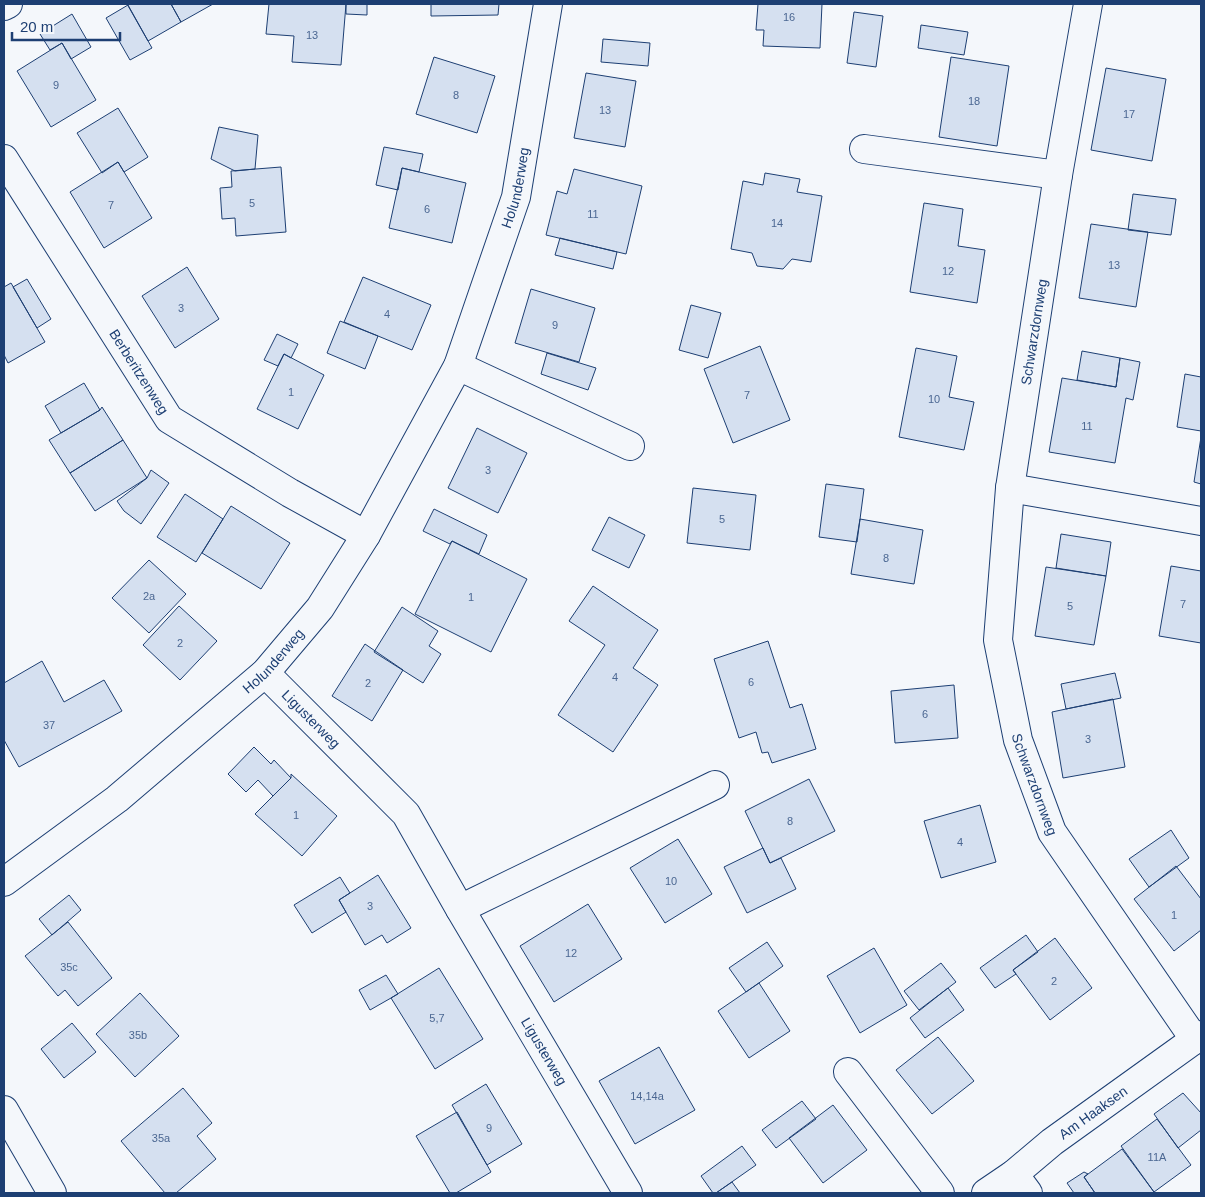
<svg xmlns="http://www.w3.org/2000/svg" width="1205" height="1197" font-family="Arial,sans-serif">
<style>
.building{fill:#d5e0f0;stroke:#1d3f73}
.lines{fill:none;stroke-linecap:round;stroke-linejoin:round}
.minor-casing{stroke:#1d3f73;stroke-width:30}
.major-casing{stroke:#1d3f73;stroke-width:30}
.minor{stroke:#f4f7fb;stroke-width:28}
.major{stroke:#f4f7fb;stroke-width:28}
.labels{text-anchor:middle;stroke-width:4;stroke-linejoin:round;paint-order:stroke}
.number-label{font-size:11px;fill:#4b6792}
.street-label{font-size:14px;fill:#1d3f73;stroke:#f4f7fb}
</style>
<rect width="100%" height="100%" fill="#f4f7fb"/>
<path class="building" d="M127,4h44l10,18 -33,19z
M171,4h42l-32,18z
M269,4h77l-5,61 -49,-3 2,-26 -28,-2z
M346,4h21v11l-21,-1z
M431,4h68l-1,11 -67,1z
M758,4h64l-2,44 -57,-2 1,-16h-8z
M128,5l24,43 -22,12 -24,-42z
M854,12l29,4 -7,51 -29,-4z
M72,14l19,33 -20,12 -9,-16 -12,7 -10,-16z
M921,25l47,7 -4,23 -46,-7z
M603,39l47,4 -2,23 -47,-4z
M62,43l34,57 -45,27 -34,-56z
M434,57l61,19 -18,57 -61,-19z
M951,57l58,9 -12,80 -58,-9z
M1106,68l60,11 -14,82 -61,-11z
M586,73l50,8 -11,66 -51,-9z
M118,108l30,49 -24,15 -6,-10 -16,11 -25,-40z
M219,127l39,8 -3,34 -20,2 -24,-12z
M384,147l39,7 -4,18 -17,-4 -4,22 -22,-5z
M118,162l34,56 -48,30 -34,-56z
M281,167l5,65 -50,4 -1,-18 -13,1 -2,-31 12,-1 -1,-16z
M402,168l64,15 -14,60 -63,-15z
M574,169l68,17 -16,68 -80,-19 11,-44 10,3z
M765,173l35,6 -3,13 25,4 -11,66 -19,-3 -9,10 -26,-3 -5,-13 -21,-4 12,-68 20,4z
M1133,194l43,5 -5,36 -43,-5z
M924,203l39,6 -5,37 27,4 -8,53 -67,-11z
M1091,224l57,8 -12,75 -57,-9z
M560,238l57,14 -4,17 -58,-14z
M187,267l32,52 -44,29 -33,-52z
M363,277l68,28 -19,45 -68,-28z
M27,279l24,40 -14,9 -24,-41z
M11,283l34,59 -37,21 -4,-8v-68z
M531,289l64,19 -16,54 -64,-19z
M691,305l30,8 -13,45 -29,-8z
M340,321l38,15 -13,33 -38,-16z
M277,334l21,10 -7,14 -7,-4 -6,12 -14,-6z
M760,346l30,74 -57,23 -29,-74z
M916,348l41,8 -8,41 25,5 -10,48 -65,-13z
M1082,351l38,7 -4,29 -39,-7z
M547,353l49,15 -8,22 -47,-16z
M284,354l40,21 -26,54 -41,-20z
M1120,358l20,4 -7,38 -7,-2 -11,65 -66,-11 13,-74 54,9z
M1185,374l16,3v54l-24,-4z
M84,383l16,27 -39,23 -16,-27z
M102,407l21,33 -53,33 -21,-33 51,-30z
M477,428l50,25 -29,60 -50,-25z
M1201,437v47l-7,-2z
M123,440l24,38 -52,33 -25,-38z
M151,470l18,13 -28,41 -17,-13 -7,-10 30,-23z
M826,484l38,5 -7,53 -38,-5z
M693,488l63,7 -6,55 -63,-7z
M185,494l38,25 -27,43 -39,-25z
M231,506l59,37 -29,46 -59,-36z
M434,509l53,26 -8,19 -27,-13 -2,3 -27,-13z
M609,517l36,18 -16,33 -37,-18z
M860,519l63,11 -9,54 -63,-10z
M1061,534l50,8 -5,34 -50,-8z
M452,541l75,38 -36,73 -76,-38z
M149,560l37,34 -37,39 -37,-35z
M1171,566l30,5v72l-42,-7z
M1046,567l60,9 -12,69 -59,-9z
M593,586l65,44 -25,38 25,17 -45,67 -55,-37 47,-70 -36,-24z
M179,606l38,35 -37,39 -37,-35z
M402,607l36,24 -9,15 12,8 -18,29 -49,-31z
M768,641l22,67 12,-4 14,45 -44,14 -4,-11 -6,1 -6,-21 -17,6 -25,-79z
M365,644l38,26 -31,51 -40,-25z
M42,661l22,41 40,-22 18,31 -103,56 -15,-27v-57z
M1115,673l6,25 -55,11 -5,-25z
M954,685l4,53 -63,5 -4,-52z
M1113,699l12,68 -62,11 -11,-66z
M254,747l17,17 3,-4 17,18 -18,18 -15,-16 -12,12 -18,-18z
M291,774l46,42 -35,40 -47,-42 36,-36z
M809,779l26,52 -65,32 -25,-52z
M980,805l16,57 -55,16 -17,-57z
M1171,830l18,28 -40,29 -20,-28z
M678,839l34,55 -47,29 -35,-55z
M763,848l7,15 11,-5 15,31 -49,24 -23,-46z
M1176,866l25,33v31l-27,21 -40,-52z
M378,875l33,53 -24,15 -5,-8 -17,10 -26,-45z
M340,877l10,16 -11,7 7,12 -34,21 -18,-28z
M69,895l12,15 -29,25 -13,-16z
M588,904l34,55 -68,43 -34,-56z
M68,922l44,56 -34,28 -13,-16 -7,6 -33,-40z
M1026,935l12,17 -25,18 3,4 -21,14 -15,-20z
M1055,938l37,50 -42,32 -37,-50z
M767,942l16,24 -37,26 -17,-24z
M874,948l33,57 -47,28 -33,-57z
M941,963l15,19 -37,28 -15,-19z
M439,968l44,71 -48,30 -44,-71z
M386,975l12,19 -28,16 -11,-20z
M759,983l31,48 -41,27 -31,-47z
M948,988l16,22 -39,28 -15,-20z
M140,993l39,43 -44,41 -39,-43z
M72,1023l24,29 -32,26 -23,-29z
M938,1037l36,44 -42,33 -36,-44z
M659,1047l36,63 -60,34 -36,-63z
M486,1084l36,60 -35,21 -35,-60z
M183,1088l29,35 -15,13 19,23 -40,34h-11l-44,-52z
M1183,1093l18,20v17l-23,18 -24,-34z
M802,1101l14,18 -40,29 -14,-18z
M833,1105l34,45 -44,33 -34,-45z
M457,1112l34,60 -35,21h-6l-34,-57z
M1157,1119l34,46 -37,27 -33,-46z
M742,1146l14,19 -40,28h-3l-12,-17z
M1122,1149l32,43 1,1h-60l-11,-16z
M1084,1172l4,2 -4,3 11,16h-21l-7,-10z
M732,1182l8,11h-24z"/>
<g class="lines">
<defs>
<g id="minor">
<path id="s1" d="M1088,4l-30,171 -48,313 -12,152 20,100 34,92 143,208"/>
<path d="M4,6l4,-2"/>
<path d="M864,149l194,26"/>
<path id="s2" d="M4,159l165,260 121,74 76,42"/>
<path d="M458,366l172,80"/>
<path d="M1010,488l191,33"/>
<path id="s3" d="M265,673l141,141 54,95 168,284"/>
<path id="s4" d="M4,882l113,-83 148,-126 55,-65 46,-73 92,-169 58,-169 32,-193"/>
<path d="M460,909l255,-124"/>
<path d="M848,1072l92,121"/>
<path d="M1014,1174l14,19"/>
<path id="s5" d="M986,1193l28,-19 38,-32 149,-107"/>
</g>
<path id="major" d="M4,1110l48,83"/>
</defs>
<use href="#minor" class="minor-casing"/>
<use href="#major" class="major-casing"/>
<use href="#minor" class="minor"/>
<use href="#major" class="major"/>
</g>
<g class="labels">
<g class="number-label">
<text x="789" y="21">16</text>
<text x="312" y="39">13</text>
<text x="56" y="89">9</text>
<text x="456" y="99">8</text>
<text x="974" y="105">18</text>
<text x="605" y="114">13</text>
<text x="1129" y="118">17</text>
<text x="252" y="207">5</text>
<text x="111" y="209">7</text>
<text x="427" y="213">6</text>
<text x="593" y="218">11</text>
<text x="777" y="227">14</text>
<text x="1114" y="269">13</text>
<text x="948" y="275">12</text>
<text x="181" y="312">3</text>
<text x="387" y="318">4</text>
<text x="555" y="329">9</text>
<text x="291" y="396">1</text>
<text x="747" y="399">7</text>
<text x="934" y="403">10</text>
<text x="1087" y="430">11</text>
<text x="488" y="474">3</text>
<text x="722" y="523">5</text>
<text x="886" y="562">8</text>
<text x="149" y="600">2a</text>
<text x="471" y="601">1</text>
<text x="1183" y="608">7</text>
<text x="1070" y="610">5</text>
<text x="180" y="647">2</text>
<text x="615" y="681">4</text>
<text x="751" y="686">6</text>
<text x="368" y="687">2</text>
<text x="925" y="718">6</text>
<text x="49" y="729">37</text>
<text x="1088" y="743">3</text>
<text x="296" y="819">1</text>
<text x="790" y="825">8</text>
<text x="960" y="846">4</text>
<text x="671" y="885">10</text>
<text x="370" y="910">3</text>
<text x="1174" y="919">1</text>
<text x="571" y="957">12</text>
<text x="69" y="971">35c</text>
<text x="1054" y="985">2</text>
<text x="437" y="1022">5,7</text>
<text x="138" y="1039">35b</text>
<text x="647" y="1100">14,14a</text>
<text x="489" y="1132">9</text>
<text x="161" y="1142">35a</text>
<text x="1157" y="1161">11A</text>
</g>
<g class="street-label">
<text dy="5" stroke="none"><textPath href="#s4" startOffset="886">Holunderweg</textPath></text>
<text transform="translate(1034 332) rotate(-81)" y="5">Schwarzdornweg</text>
<text dy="5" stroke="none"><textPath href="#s2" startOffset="252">Berberitzenweg</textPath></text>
<text dy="5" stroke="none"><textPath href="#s4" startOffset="349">Holunderweg</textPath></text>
<text dy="5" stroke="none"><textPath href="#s3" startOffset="65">Ligusterweg</textPath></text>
<text dy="5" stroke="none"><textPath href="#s1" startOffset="792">Schwarzdornweg</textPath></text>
<text dy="5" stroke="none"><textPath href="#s3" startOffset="474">Ligusterweg</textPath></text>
<text dy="5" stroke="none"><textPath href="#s5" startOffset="134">Am Haaksen</textPath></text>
</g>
</g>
<rect width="1205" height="1197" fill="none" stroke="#1d3f73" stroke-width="10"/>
<path d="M12 32v8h108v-8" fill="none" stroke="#1d3f73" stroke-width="2.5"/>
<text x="20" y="32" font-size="15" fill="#1d3f73" stroke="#f4f7fb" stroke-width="4" paint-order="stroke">20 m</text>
</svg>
